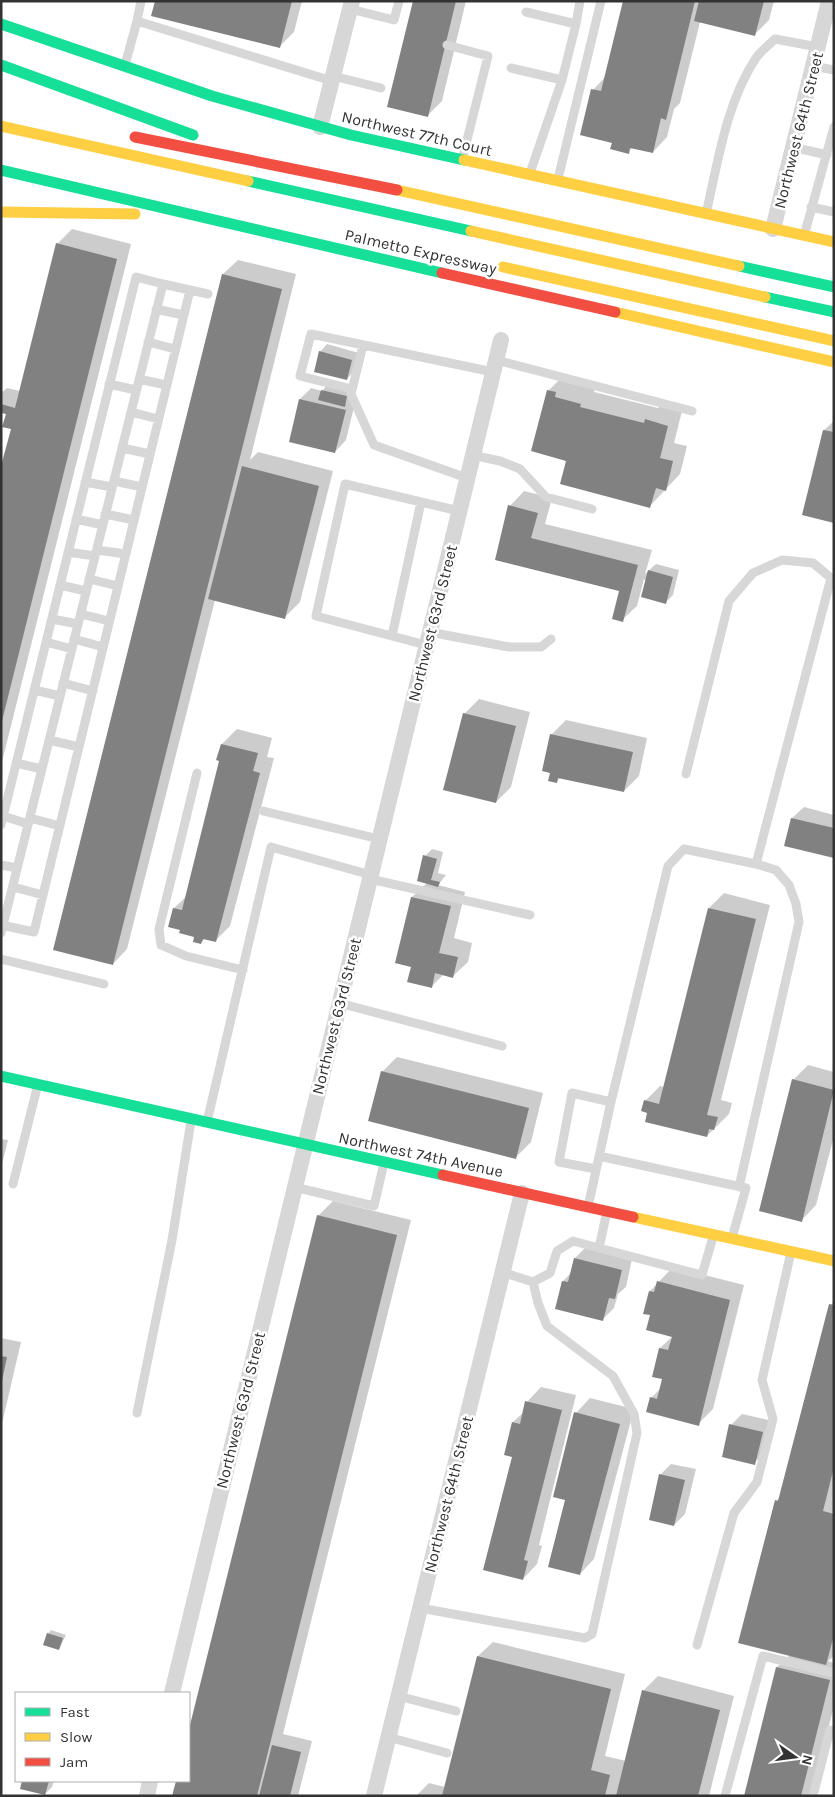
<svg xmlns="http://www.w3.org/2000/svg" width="835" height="1797" font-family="Karla,sans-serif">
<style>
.shadow{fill:#0003}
.building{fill:#818181}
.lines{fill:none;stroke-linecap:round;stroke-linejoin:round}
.lane{stroke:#d7d7d7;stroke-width:9}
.street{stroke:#d7d7d7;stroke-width:16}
.fast{stroke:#16e098;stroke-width:11}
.slow{stroke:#ffcf43;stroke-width:11}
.jam{stroke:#f24e42;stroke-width:11}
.labels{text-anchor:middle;stroke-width:5;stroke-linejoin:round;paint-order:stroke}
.street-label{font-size:16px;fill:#333;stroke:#fff}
</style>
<rect width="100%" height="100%" fill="#fff"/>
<path class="shadow" d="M156,1h146l-8,31 -15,15z
M414,1h52l-24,100 -15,15z
M624,1h150l-5,19 -15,15 -54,-13 -20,81 -6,6 -7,28 -14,15 -20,-5 -5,5 -15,-10 -20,-52 13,-14z
M72,229l59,15 -130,522v-295l11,-43 -5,-15 -6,-2v-18l6,-5 13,3 37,-147z
M238,260l58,14 -46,186 8,-8 75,19 -33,131 -15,15 -70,-17 -88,349 -14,15 110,-690z
M327,344l32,9 -5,18 -7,8 -27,-27z
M563,376l32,13 -1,3 64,16 3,-3 21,6 -8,32 13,3 -7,28 -30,32 -82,-46 -20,-69z
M329,383l25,6 2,10 -10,41 -11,12 -35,-53 11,-11 11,3z
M834,421v101l-10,-92z
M524,491l28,7 -7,26 107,26 -7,24 11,-10 23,6 -6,25 -7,7 -22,-23 -7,27 -15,14 -1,-30 -124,-31 13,-53z
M479,699l51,13 -19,75 -15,15 -32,-88z
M566,720l81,18 -8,38 -15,15 -63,-14 -5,5 -4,-10 -1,-37z
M237,729l35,9 -5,19 7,1 -44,168 -15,15 -10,-3 -4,5 -27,-35 13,-12 34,-136 1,-16z
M804,807l30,8v42l-48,-12 6,-27z
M432,849l11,3 -5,21 8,2 -8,10 27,7 -11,46 18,5 -4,19 -15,14 -9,-2 -13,13 -19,-21v-69l15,-14 -2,-27z
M724,893l46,12 -49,195 11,3 -3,11 -22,22 -58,-24 -4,-11 15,-15 4,1 45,-179z
M397,1057l146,36 -12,49 -15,15 -134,-85z
M808,1065l26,7v64l-18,69 -14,15 -9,-140z
M1,1139l7,1 -7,28z
M333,1201l78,19 -128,514 29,7 -14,55h-125l4,-15h12v-47l129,-518z
M586,1247l46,12 -6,28 -8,7 -4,14 -11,11 -40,-38 8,-8 4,-15z
M673,1267l71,18 -31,124 -15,15 -47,-26 10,-10 2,-10 -3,-30 13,-12 -22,-22 -6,-1 5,-22z
M834,1302v354l-6,5 6,2v43l-23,90h-66l32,-129 13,-12 -14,-154 5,-5 49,-191z
M1,1338l20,4 -20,86z
M541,1387l35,8 -37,150 3,1 -5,18 -14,15 -10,-123 -8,-2 8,-32 11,-10 3,-10z
M590,1398l44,11 -40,150 -14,15 -13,-74 9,-87z
M742,1414l31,7 -8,31 -11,11 -23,-38z
M671,1464l25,5 -11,45 -11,11 -14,-50z
M51,1630l15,5 -7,14 -11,-15z
M493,1642l132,32 -20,82 21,5 17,-70 15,-15 76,20 -25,100h-293l13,-13 16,4 33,-131z
M24,1781h30l-2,6 -7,7 -23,-6z"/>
<path class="building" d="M155,1h137l-12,47 -129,-32z
M413,1h43l-28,116 -41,-10z
M623,1h72l-29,119 -5,-2 -8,35 -23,-5 -1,6 -19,-5 2,-6 -32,-8 11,-46 10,2z
M699,1h65l-9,35 -61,-15z
M56,243l61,16 -115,462 -1,-255 10,-37 -9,-2 4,-13 -5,-1v-9l14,4z
M222,274l60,15 -169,676 -60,-15z
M319,351l33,9 -5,20 -33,-8z
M321,390l26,6 -2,11 -27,-7z
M547,390l9,2 -1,5 26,7 -1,3 64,16 1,-4 23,7 -8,32 13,3 -7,30 -10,-3 -6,20 -90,-24 6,-23 -35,-10z
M299,399l47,11 -11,43 -46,-11z
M823,430l11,2v91l-32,-8z
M242,466l77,20 -34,133 -77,-20z
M508,505l30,8 -7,25 107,27 -15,57 -11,-3 7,-28 -124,-31z
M648,570l25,7 -7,27 -25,-7z
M463,713l53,13 -20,77 -53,-13z
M550,734l83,18 -9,40 -66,-14 -1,5 -9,-2 2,-8 -8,-2z
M221,744l37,9 -5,18 7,2 -44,169 -13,-3 -2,5 -8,-2 1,-5 -15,-4 1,-3 -12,-3 5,-19 9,2 37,-149 -3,-1z
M791,818l43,10v30l-50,-12z
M423,855l14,4 -6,21 9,2 -2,5 -21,-6z
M411,897l40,9 -12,47 19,4 -5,21 -18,-5 -3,15 -25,-6 4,-15 -16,-4z
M708,908l48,11 -49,196 11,2 -4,13 -5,-1 -2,8 -62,-15 2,-9 -6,-2 3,-11 15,4z
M381,1071l148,37 -13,51 -148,-38z
M792,1079l42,11 -32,132 -43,-11z
M317,1215l80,20 -140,561h-85l4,-15h13v-52z
M574,1258l48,12 -7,29 -6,-1 -6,23 -48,-12 7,-28 6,1z
M657,1281l73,19 -31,126 -53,-14 4,-15 7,2 5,-20 -10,-2 7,-29 9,2 4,-13 -26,-7 4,-15 -7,-1 6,-23 5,1z
M829,1304l5,1v162l-11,44 11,3v121l-8,30 -88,-22 37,-143 3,1z
M1,1356l6,1 -5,24 -1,-1z
M525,1401l37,9 -38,150 4,1 -5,19 -40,-10 29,-113 -8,-2 8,-33 8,2z
M574,1412l46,12 -40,151 -32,-8 17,-67 -12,-3z
M729,1424l34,8 -8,33 -33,-8z
M659,1474l26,6 -11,46 -25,-6z
M47,1633l16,5 -4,12 -16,-5z
M477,1656l134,33 -20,81 19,5 -5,21h-163z
M776,1667l54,13 -29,116h-57z
M642,1690l78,20 -22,86h-82z
M272,1745l29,7 -11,44h-31z
M22,1781h27l-4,14 -25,-6z"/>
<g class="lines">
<path class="lane" d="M350,9l44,11 5,-19
M526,12l50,12 -14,56
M137,21l4,-20
M576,24l4,-23
M447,45l41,11 -26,104
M125,65l12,-44 195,60
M813,66l21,4
M511,68l51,12 -32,93
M333,76l48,12
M793,147l34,8
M558,179l43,-178
M811,207l23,5
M706,214c12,-52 20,-111 50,-156 5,-7 13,-13 19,-19l43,8
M804,236l30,-109
M156,309l27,6
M148,342l27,7
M363,345l-12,49 23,51 93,33
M496,360l196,51
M139,379l27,6
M109,384l27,6
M352,389l-52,-13 11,-42 182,38
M131,412l27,7
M122,448l28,6
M472,455l28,6 20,8 26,28 46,12
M114,481l28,6
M85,482l27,5
M105,514l29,6
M76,519l27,6
M97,550l29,4
M68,552l27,4
M89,579l29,7
M60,585l26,6
M81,614l28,7
M52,619l26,5
M429,632l80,15h32l10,-8
M392,636l29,-134
M74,639l29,8
M46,642l26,7
M426,645l-110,-29 29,-132 114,27
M63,683l30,8
M34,690l26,6
M49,740l30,7
M16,763l26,6
M197,773l-38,156 2,16 25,11 57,14
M686,774l43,-173 24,-28 29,-13 31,3 18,15 -75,286
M263,811l116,28
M3,816l25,8
M30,818l30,8
M1,825l135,-548 27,7
M1,865l16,3
M370,879l160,36
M13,887l30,8
M1,925l33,7 156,-642
M1,933l162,-649 45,10
M1,959l103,25
M339,1003l163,43
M611,1102l57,-236 16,-17 72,15 20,6 13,15 7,19 3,18 -60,265
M207,1122l64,-275 100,28
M599,1156l147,32 -14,50
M13,1184l25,-100
M294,1187l80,19 10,-43
M588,1207l23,-105 -39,-9 -13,69 37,7
M607,1211l-8,37 103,27 11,-38
M502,1272l31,10 17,-9 7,-22 16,-10 26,7
M137,1413l35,-173 19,-119
M420,1608l165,30 7,-4 45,-201 -3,-19 -21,-38 -66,-50 -9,-23 -5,-21
M697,1645l37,-132 23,-31 16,-63 -11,-39 29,-128
M398,1696l58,15
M388,1737l59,16
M725,1796l38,-140 71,17
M813,1796l17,-66"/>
<path class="street" d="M320,127l32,-126
M773,229l56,-228
M172,1693l329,-1353
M147,1796l3,-15
M374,1796l148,-603"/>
<path class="fast" d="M1,24l211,72 139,39 113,25
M1,65l192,70
M1,170l441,103
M248,181l223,50
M739,266l95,21
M765,297l69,15
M1,1076l442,99"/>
<path class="slow" d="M1,126l247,55
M464,160l370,82
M397,190l342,76
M1,212l134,2
M471,231l294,66
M503,267l331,74
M615,312l219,50
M633,1217l201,44"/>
<path class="jam" d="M135,137l262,53
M442,273l173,39
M443,1175l190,42"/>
</g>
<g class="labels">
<g class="street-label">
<text transform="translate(798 130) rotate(-76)" y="6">Northwest 64th Street</text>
<text transform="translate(417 133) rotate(13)" y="6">Northwest 77th Court</text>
<text transform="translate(421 251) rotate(13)" y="6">Palmetto Expressway</text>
<text transform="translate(432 623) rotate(-76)" y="6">Northwest 63rd Street</text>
<text transform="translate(336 1016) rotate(-76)" y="6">Northwest 63rd Street</text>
<text transform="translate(421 1154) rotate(12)" y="6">Northwest 74th Avenue</text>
<text transform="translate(240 1410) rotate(-76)" y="6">Northwest 63rd Street</text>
<text transform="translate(448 1494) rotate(-76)" y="6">Northwest 64th Street</text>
</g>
</g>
<rect width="835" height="1797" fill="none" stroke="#333333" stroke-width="5"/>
<rect x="15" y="1692" width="175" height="90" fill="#ffffff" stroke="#adadad"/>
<rect x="25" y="1708" width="25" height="8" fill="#16e098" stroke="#adadad"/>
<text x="60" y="1717" font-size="15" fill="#333333">Fast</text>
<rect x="25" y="1733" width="25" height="8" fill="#ffcf43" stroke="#adadad"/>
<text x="60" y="1742" font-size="15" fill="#333333">Slow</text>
<rect x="25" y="1758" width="25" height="8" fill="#f24e42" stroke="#adadad"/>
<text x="60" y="1767" font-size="15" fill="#333333">Jam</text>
<g transform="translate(795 1757) rotate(104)" stroke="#ffffff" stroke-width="4" paint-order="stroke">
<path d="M0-4L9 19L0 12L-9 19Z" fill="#333333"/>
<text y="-8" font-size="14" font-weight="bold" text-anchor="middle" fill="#333333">N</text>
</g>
</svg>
